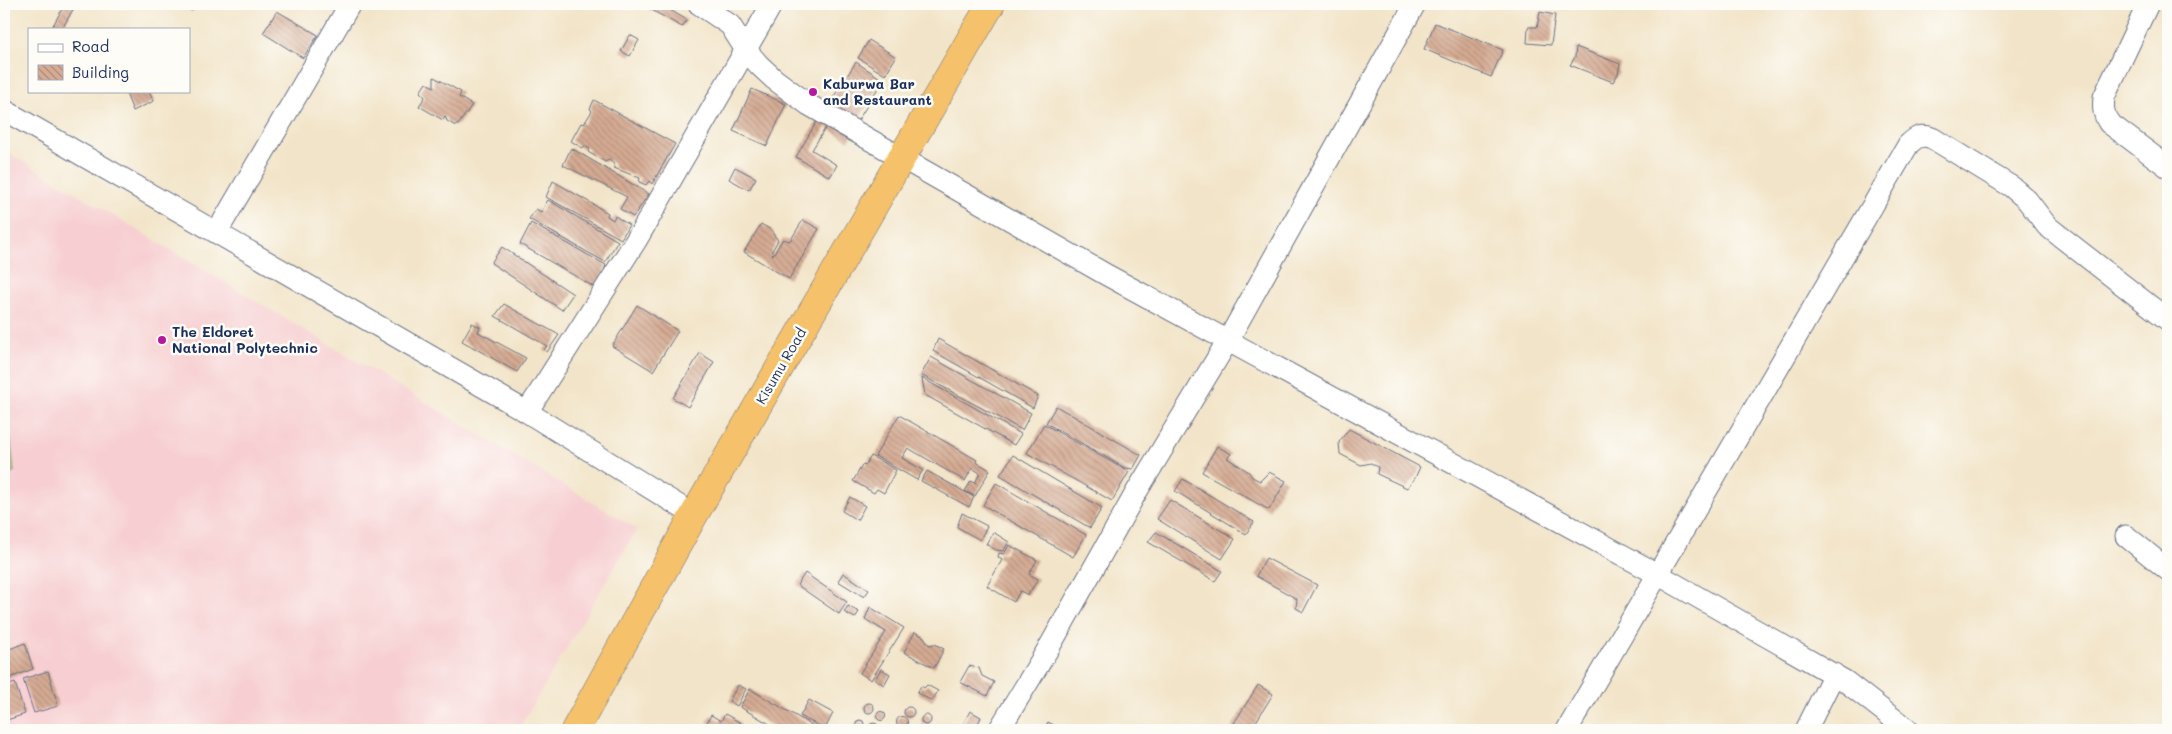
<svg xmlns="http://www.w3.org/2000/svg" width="2172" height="734" font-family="Mali,sans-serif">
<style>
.built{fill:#f7cfd2}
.garden{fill:#b6d37a;stroke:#68816c}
.building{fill:url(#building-back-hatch)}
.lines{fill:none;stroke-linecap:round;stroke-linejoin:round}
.street-casing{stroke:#666e83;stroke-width:23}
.highway-casing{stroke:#666e83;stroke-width:29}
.street{stroke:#fff;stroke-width:21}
.highway{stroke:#f5c16b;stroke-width:28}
.poi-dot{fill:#b5179e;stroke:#fdfcf7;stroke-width:2}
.labels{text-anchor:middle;stroke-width:5;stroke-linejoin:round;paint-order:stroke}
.poi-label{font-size:14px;font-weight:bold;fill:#1b2f5e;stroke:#fdfcf7;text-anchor:start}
.street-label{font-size:14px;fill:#1b2f5e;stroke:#fdfcf7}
</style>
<defs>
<pattern id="building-back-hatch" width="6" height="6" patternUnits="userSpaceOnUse" patternTransform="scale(1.25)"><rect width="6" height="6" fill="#d6ab93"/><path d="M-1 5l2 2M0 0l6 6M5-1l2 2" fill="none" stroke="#ad8c7b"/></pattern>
</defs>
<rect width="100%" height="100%" fill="#fdfcf7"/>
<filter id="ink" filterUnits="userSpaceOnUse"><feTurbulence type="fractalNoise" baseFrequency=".02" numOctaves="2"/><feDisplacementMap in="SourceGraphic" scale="10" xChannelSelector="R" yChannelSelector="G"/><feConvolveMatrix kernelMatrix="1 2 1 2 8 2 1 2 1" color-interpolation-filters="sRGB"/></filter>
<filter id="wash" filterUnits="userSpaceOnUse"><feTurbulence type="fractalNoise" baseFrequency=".0096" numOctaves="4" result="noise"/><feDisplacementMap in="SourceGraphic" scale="20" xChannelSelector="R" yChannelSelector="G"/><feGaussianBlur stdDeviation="1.12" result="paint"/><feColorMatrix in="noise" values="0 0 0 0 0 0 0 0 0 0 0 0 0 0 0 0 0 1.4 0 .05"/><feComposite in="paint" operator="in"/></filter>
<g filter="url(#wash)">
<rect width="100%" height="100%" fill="#f2e4c8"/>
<path class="built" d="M4,150l633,379 -119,201h-514z"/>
<path class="garden" d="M4,383l10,89h-10z"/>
<g id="blocks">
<path class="building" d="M65,4h11l-14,25h-11z
M178,4h18l-4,7z
M653,4h7l27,16 -5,7 -32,-18z
M277,11l41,24 -15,23 -40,-25z
M1540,12l15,3 -4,30 -24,-2 1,-16h9z
M1435,23l68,27 -12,27 -67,-28z
M630,35l9,5 -9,16 -9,-5z
M869,40l27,17 -11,18 -27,-17z
M1576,47l44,17 -2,10 -5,8 -43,-17 5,-8z
M856,62l27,18 -28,45 -28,-18z
M434,77l27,15 -2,5 13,8 -14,20h-4l-7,-4 -2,-5 -2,4 -24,-14 6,-9 -5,-5 6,-9 8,4z
M752,89l34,15 -19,42 -34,-15z
M125,91h24l5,10 -21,10z
M594,100l81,44 -23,40 -3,-3 -3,4 -7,-3 1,-4 -26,-10v-4l-5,-4 -4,2 -17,-10 2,-3 -5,-3 -3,2 -11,-7 10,-18 3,1 8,-13 -2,-2z
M824,109l32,19 -7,13 -23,-14 -14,23 25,15 -7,12 -34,-20z
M571,148l78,46 -16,23 -13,-8 7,-12 -64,-32z
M735,167l21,11 -7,12 -20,-11z
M553,181l55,32 -1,3 6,4 2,-4 14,9 -8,14 -75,-42z
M548,200l70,41 -13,21 -76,-43 7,-10 5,3z
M803,220l16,9 -30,50 -45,-27 17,-28 12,7v3l5,6 -7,13 2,2 10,-16 7,2z
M531,223l75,42 -4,12 -8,10 -74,-43z
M502,247l71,47 -11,16 -71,-47z
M504,304l55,31 -12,17 -3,-2 3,-4 -52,-30z
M637,305l41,26 -25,40 -41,-25z
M472,323l8,4 -2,5 48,26 -9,14 -55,-31z
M938,339l100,57 -5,12 -100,-57z
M700,353l14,9 -26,45 -15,-9z
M931,357l100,56 -9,17 -101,-55z
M922,378l99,56 -7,11 -89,-50z
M1056,406l85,49 -8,14 -8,-1 -79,-45z
M899,415l78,45 -1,2 14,8 -15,26 -10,-5 6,-10 4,2 5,-10 -8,-5 -7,13 -57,-33 -6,10 21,12 -6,10 -42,-24z
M1044,424l85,48 -17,29 -85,-48z
M1349,429l71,38 -5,11 -8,10 -30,-14 1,-7 -7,-4 -10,2 -21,-11 -1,-12z
M1217,446l14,8 -4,4 22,14 3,5 8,4 9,-9 17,9 -17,29 -67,-38z
M1013,455l89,53 -12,20 -90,-53z
M871,456l25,14 -12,23 -7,-4 -3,4 -21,-12 10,-17 3,1z
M927,471l47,26 -5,10 -48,-26z
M1183,479l71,43 -8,12 -71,-43z
M996,483l90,52 -13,22 -90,-52z
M850,497l15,9 -8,14 -15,-9z
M1170,500l65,39 -13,20 -65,-40z
M962,513l25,13 -7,14 -23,-13z
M993,532l16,10 -6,9 -7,-1 -10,-6z
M1156,532l66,39 -7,10 -67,-39z
M1009,545l28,15 -8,14 9,5 -10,16 -8,-4 -6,11 -27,-16 15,-26 -4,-3 1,-4 5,1z
M1266,558l51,27 -14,27 -7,-4 1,-9 -41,-23z
M805,573l42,29 -8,12 -42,-29z
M843,573l26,17 -5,7 -26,-16z
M848,606l11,6 -4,6 -11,-6z
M870,607l34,21 -33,52 -11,-7 26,-41 -21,-13z
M915,632l9,5 5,8 6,-1 9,5 -10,19 -30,-16z
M25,643l8,26 -29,11v-29z
M969,666l10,2 3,8 12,6 -7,14 -27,-14z
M881,669l9,5 -6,11 -9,-6z
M48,671l10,35 -24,7 -11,-34z
M15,683l10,31 -21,7v-34z
M738,685l8,4 -9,17 -8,-5z
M927,685l11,6 -6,10 -15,-8 4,-7 3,2z
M1258,685l15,9 -22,36h-16l-4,-2z
M750,689l70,41h-40l-40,-23z
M809,700l24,13 -8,16 -25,-13z
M864 708a5 5 0 1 1 10 0a5 5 0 1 1-10 0Z
M904 712a5 5 0 1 1 10 0a5 5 0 1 1-10 0Z
M970,711l11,6 -6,13h-15z
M876.5 716a4.5 4.5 0 1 1 9 0a4.5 4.5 0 1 1-9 0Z
M725,714l16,9 -4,7h-22l-2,-1v-4l-6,-3 4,-7 10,6z
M921 720a5 5 0 1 1 10 0a5 5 0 1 1-10 0Z
M896.5 722a5.5 5.5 0 1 1 11 0a5.5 5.5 0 1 1-11 0Z
M856 724a4 4 0 1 1 8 0a4 4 0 1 1-8 0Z
M1048,722l15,8h-19z
M870 727a4 4 0 1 1 8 0a4 4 0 1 1-8 0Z
M744,726l8,4h-11z
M919,726l5,4h-12l4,-3z"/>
</g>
</g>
<g filter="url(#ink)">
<use href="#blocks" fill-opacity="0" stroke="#666e83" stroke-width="1"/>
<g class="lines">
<defs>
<path id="street" d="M699,4l31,21 16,25 13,15 15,14 35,26 296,169 554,301 186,106 63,49
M2148,4l-44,93c-1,10 -1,17 5,26l59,44
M4,110l523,302 167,103
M217,232l133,-228
M527,412l110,-173 135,-235
M2126,536l42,34
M999,730l52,-86 86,-153 90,-149 188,-338
M1567,730c115,-194 227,-390 341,-585 8,-8 13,-11 24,-7l80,49 15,13 20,26 121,94
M1806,730l28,-56"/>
<path id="highway" d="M575,730l119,-215 297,-511"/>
</defs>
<use href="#street" class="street-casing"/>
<use href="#highway" class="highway-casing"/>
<use href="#street" class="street"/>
<use href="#highway" class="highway"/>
</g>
</g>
<g class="poi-dot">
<circle cx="813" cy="92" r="5"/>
<circle cx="162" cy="340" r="5"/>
</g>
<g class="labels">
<g class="poi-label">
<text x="823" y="89">Kaburwa Bar<tspan x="823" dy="16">and Restaurant</tspan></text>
<text x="172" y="337">The Eldoret<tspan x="172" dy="16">National Polytechnic</tspan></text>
</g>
<g class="street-label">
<text transform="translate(781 366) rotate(-60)" y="5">Kisumu Road</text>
</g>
</g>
<rect width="2172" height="734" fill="none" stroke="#fdfcf7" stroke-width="20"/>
<rect x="28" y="28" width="162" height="65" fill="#fdfcf7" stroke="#a3aaba"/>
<rect x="38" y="44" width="25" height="8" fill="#ffffff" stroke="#a3aaba"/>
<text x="72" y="52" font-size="15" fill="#1b2f5e">Road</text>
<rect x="38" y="65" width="25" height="15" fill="url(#building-back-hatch)" stroke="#a3aaba"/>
<text x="72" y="78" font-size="15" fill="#1b2f5e">Building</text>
</svg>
